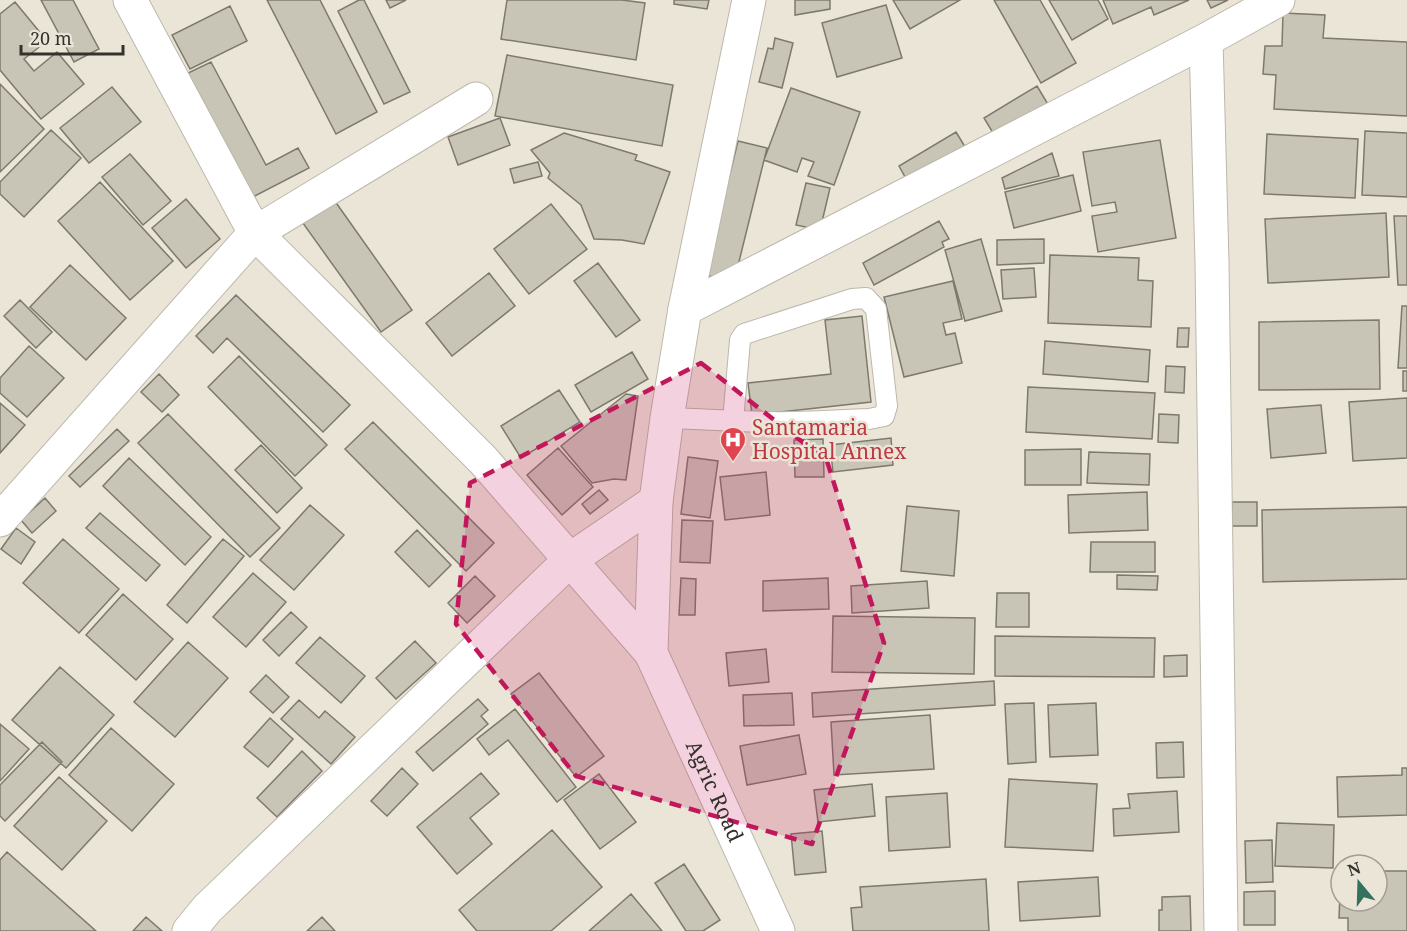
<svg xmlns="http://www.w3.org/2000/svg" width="1407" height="931" font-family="'Noto Serif',serif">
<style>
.building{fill:#c8c4b6;stroke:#7e796d;stroke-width:1.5}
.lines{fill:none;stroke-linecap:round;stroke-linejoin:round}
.lane-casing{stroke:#bcb8ab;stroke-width:22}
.street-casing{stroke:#bcb8ab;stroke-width:35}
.secondary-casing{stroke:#bcb8ab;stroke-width:35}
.lane{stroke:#fff;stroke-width:20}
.street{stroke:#fff;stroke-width:33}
.secondary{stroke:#fff;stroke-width:33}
.marked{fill:#c2185b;fill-opacity:0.2;stroke:#c2185b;stroke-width:4.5;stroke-dasharray:12 8;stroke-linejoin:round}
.labels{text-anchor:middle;stroke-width:5;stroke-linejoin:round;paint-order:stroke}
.health-label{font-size:21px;fill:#be3a42;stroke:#eae5d7;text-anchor:start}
.street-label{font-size:21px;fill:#34322d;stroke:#eae5d7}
</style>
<rect width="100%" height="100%" fill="#eae5d7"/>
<path class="building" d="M41,0h32l26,49 -25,13z
M267,0h53l57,112 -41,22z
M359,0h5l46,92 -26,12 -46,-93z
M386,0h20l-16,8z
M507,0h115l23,3 -9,57 -135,-21z
M674,0h35l-2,9 -33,-5z
M795,0h35v9l-35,6z
M893,0h67l-50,29z
M994,0h46l36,63 -35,20z
M1049,0h49l10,19 -36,21z
M1103,0h86l-35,15 -3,-8 -38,17z
M1207,0h21l-17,8z
M15,2l32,39 -23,18 10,12 23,-19 27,32 -43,35 -41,-49v-56z
M886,5l16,53 -65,19 -15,-54z
M230,6l17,35 -57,28 -18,-34z
M1283,13l42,2 -2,23 84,4v74l-133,-7 2,-34 -13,-1 2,-28h17z
M775,38l18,5 -11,45 -23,-6 9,-34 5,1z
M507,55l166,30 -11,61 -167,-30z
M211,62l55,103 32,-17 11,20 -58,30 -65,-124z
M0,84l44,45 -44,43z
M1037,86l12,20 -53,32 -12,-20z
M112,87l29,35 -52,41 -29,-35z
M791,88l69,24 -26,73 -26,-9 6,-14 -12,-4 -5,14 -33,-12z
M500,118l10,27 -52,20 -10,-28z
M51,130l30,28 -57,59 -24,-23v-12z
M1365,131l42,2v64l-45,-2z
M956,132l11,18 -58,34 -10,-18z
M564,133l73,22 -2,5 35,12 -26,72 -22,-4 -28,-1 -13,-34 -33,-27 2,-5 -19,-23z
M1267,134l91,5 -3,59 -91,-4z
M1160,140l16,98 -78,14 -6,-36 25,-4 -2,-10 -23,4 -9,-54z
M738,141l29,7 -33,134 -29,-7z
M1052,153l7,23 -54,13 -3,-11z
M130,154l41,47 -28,24 -41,-48z
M538,162l4,14 -28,7 -4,-14z
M1073,175l8,36 -67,17 -9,-36z
M100,182l73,79 -43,39 -72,-79z
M806,183l24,5 -10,42 -24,-5z
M332,197l80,113 -31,22 -81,-113z
M186,199l34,40 -34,29 -34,-40z
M551,204l36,45 -58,45 -35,-45z
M1386,213l3,64 -121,6 -3,-64z
M1394,216h13v69h-9z
M939,221l10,18 -7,3 2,5 -70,38 -11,-22z
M981,239l21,72 -37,10 -20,-71z
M1044,239v24l-47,2v-25z
M1050,255l89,3 -1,22 15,1 -2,46 -103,-4z
M598,263l42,57 -24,17 -42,-56z
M70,265l56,53 -40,42 -56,-53z
M1034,268l2,29 -33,2 -2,-29z
M489,273l26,33 -63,50 -26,-33z
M953,281l9,38 -19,4 3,12 9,-2 7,30 -58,14 -20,-80z
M236,295l114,110 -27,27 -96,-94 -14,15 -17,-17z
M20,300l32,32 -16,16 -32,-32z
M1402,306h5v62h-9z
M862,316l9,86 -119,13 -4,-32 83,-9 -6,-54z
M1379,320l1,69 -121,1v-68z
M1178,328h11l-1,19h-11z
M1045,341l105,9 -2,32 -105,-8z
M29,346l35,32 -37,39 -27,-24v-15z
M632,352l16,27 -57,33 -16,-27z
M239,356l88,89 -32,31 -87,-89z
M1166,366l19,1 -1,26 -19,-1z
M1403,371h4v20h-4z
M159,374l20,21 -17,17 -21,-20z
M1028,387l127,6 -3,46 -126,-7z
M559,390l21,32 -59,36 -20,-32z
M626,394l12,2 -12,84 -12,-1 -22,4 -31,-37z
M1407,398v60l-54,3 -4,-59z
M0,403l25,22 -25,28z
M1321,405l5,48 -55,5 -4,-49z
M168,414l112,114 -30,29 -112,-114z
M1159,414l20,1 -1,28 -20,-1z
M373,422l121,121 -28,28 -121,-122z
M117,429l12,12 -49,46 -11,-11z
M891,438l2,27 -60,7 -3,-27z
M823,439l1,38h-29l-1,-37z
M261,445l41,43 -25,25 -42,-43z
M558,448l35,39 -31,28 -35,-40z
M1081,449v36h-56v-35z
M1089,452l61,2 -1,31 -62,-2z
M688,457l30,4 -8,57 -29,-4z
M129,458l82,79 -26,28 -82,-79z
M766,472l4,43 -45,5 -5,-43z
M599,490l9,10 -18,14 -8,-10z
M1147,492l1,38 -79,3 -1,-38z
M45,498l11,13 -24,22 -11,-13z
M1232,502h25v24h-26z
M310,505l34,30 -50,55 -34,-30z
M907,506l52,5 -5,65 -53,-5z
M1407,507v72l-144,3 -1,-72z
M100,513l60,52 -14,16 -60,-53z
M682,520l31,1 -3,42 -30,-1z
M16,528l19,14 -14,22 -20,-15z
M417,530l34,35 -22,22 -34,-35z
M63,539l56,50 -40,44 -56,-50z
M223,539l21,17 -57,67 -20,-18z
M1091,542h64v30h-65z
M253,573l33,29 -40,45 -33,-30z
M1117,575l41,1 -1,14 -40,-1z
M475,576l20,20 -28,27 -19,-20z
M681,578l15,1 -1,36h-16z
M828,578l1,31 -66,2v-30z
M927,581l2,27 -77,5 -1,-27z
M997,593h32v34h-33z
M123,594l50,45 -37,41 -50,-45z
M291,612l16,15 -28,29 -16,-16z
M833,616l142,2 -1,56 -142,-2z
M995,636l160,2 -1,39 -159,-1z
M320,637l45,39 -24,27 -45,-40z
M415,641l21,22 -40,36 -20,-21z
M188,642l40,36 -53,59 -41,-35z
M766,649l3,33 -40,4 -3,-33z
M1187,655v21l-23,1v-21z
M60,667l54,48 -48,53 -54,-48z
M539,673l65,83 -28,21 -65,-83z
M266,675l23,22 -16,16 -23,-21z
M994,681l1,24 -182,12 -1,-24z
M792,693l2,32 -50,1 -1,-31z
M478,699l10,11 -7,6 7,8 -55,47 -17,-19z
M299,700l20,18 6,-7 30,26 -24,27 -50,-45z
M1034,703l2,59 -28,2 -3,-60z
M1096,703l2,52 -48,2 -2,-52z
M515,709l61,78 -19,15 -49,-62 -19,15 -12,-16z
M930,715l4,54 -100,6 -3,-53z
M270,718l23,21 -25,28 -24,-20z
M0,724l29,25 -29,32z
M111,728l63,56 -42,47 -63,-56z
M799,735l7,39 -59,11 -7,-39z
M42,742l20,20 -57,59 -5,-5v-31z
M1183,742l1,35 -27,1 -1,-35z
M302,751l20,20 -45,46 -20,-19z
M402,768l16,16 -31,32 -16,-15z
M1402,768h5v47l-69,2 -1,-40 65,-2z
M481,773l18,21 -29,24 22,26 -35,30 -40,-47z
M599,774l37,48 -36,27 -36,-49z
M59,777l48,44 -45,49 -48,-44z
M1009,779l88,5 -4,67 -88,-4z
M872,784l3,32 -57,6 -4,-32z
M1177,791l2,41 -65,4 -1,-27 17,-1 -2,-14z
M947,793l3,54 -61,4 -3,-54z
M1277,823l57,2 -1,43 -58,-2z
M552,830l50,57 -51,44h-74l-18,-21z
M822,831l4,41 -31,3 -4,-41z
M1272,840l1,42 -27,1 -1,-42z
M7,852l89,79h-96v-71z
M684,864l36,56 -17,11h-17l-31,-48z
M1377,871h30v60h-59v-13h-9l1,-23 1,6h36z
M1098,877l2,39 -80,5 -2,-39z
M986,879l3,52h-136l-2,-23 11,-1 -2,-20z
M1275,891v34h-31v-33z
M631,894l31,37h-73z
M1190,896l1,35h-32v-21h3v-13z
M146,917l16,14h-29z
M322,917l13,14h-28z"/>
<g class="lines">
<defs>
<path id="lane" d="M667,418c33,1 66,3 99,4 34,1 69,-2 103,-3l15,-3 3,-10 -11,-97 -10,-11 -14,1 -108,35 -4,6 -7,81"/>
<path id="street" d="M130,0l125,233 228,227 168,193
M1206,40l6,222 9,669
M685,309l521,-269 72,-40
M0,520l255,-287 221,-134
M189,931l18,-22 364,-350 85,-58"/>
<g id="secondary">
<path id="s1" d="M749,0l-64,309 -18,109 -11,83 -5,152 127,278"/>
</g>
</defs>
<use href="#lane" class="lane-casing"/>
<use href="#street" class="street-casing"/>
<use href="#secondary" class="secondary-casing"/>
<use href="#lane" class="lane"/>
<use href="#street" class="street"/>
<use href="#secondary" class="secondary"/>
</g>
<path class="marked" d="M701,363l126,98 57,182 -72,201 -236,-68 -120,-152 14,-141z"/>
<defs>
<symbol id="hospital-pin" viewBox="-11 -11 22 30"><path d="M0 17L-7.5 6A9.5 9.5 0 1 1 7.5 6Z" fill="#e0444e" stroke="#eae5d7"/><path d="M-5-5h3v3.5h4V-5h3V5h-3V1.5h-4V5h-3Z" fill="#fff"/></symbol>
</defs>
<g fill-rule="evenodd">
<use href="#hospital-pin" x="718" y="425" width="30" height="40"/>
</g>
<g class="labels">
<g class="health-label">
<text x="752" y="435">Santamaria<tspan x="752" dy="24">Hospital Annex</tspan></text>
</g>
<g class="street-label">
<text dy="7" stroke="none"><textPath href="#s1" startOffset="814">Agric Road</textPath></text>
</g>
</g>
<g transform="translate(1359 883) rotate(341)"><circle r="28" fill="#eae5d7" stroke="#a19d93" stroke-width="1.5"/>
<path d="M0-4.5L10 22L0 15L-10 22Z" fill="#34725e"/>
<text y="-9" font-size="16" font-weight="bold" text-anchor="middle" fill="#34322d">N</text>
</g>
<path d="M21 45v9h102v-9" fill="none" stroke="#34322d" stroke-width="3"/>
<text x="30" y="45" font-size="18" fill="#34322d" stroke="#eae5d7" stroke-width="4.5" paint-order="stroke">20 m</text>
</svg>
